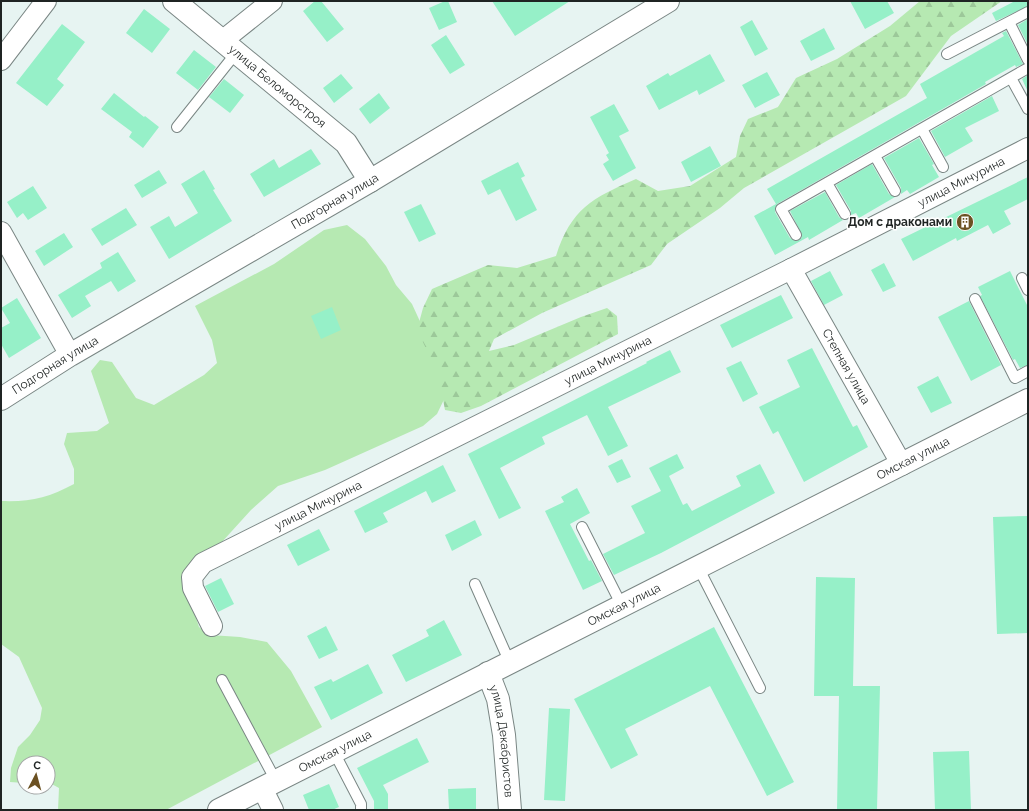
<svg xmlns="http://www.w3.org/2000/svg" width="1029" height="811" font-family="Raleway,sans-serif">
<style>
.green{fill:#b6e9b2}
.forest{fill:url(#forest-firs)}
.building{fill:#96f0c8}
.lines{fill:none;stroke-linecap:round;stroke-linejoin:round}
.lane-casing{stroke:#7a8684;stroke-width:12}
.street-casing{stroke:#7a8684;stroke-width:22}
.secondary-casing{stroke:#7a8684;stroke-width:24}
.lane{stroke:#fff;stroke-width:10}
.street{stroke:#fff;stroke-width:20}
.secondary{stroke:#fff;stroke-width:22}
.labels{text-anchor:middle;stroke-width:3;stroke-linejoin:round;paint-order:stroke}
.street-label{font-size:12px;fill:#1f2423;stroke:#fff}
.poi-label{font-size:12px;font-weight:bold;fill:#1f2423;stroke:#fff;text-anchor:end}
</style>
<defs>
<pattern id="forest-firs" width="22" height="20" patternUnits="userSpaceOnUse"><rect width="22" height="20" fill="#b6e9b2"/><path d="M5 1l3.5 6h-7zM16 11l3.5 6h-7z" fill="#9cc899"/></pattern>
</defs>
<rect width="100%" height="100%" fill="#e7f4f2"/>
<path class="green" d="M347,225l18,14 21,27 10,19 16,19 38,83 -13,27 -14,12 -98,44 -47,16 -27,24 -30,33 -34,23 -1,21 13,40 11,8 30,2 27,5 24,29 31,56 -156,83h-108l1,-22 -11,-6v-19h-24v20l-14,-1 1,-14 7,-21 12,-12 10,-15 2,-12 -23,-51 -18,-13v-143c30,1 47,-3 73,-17v-15l-10,-25 3,-11 30,-2 12,-8 -18,-52 9,-11 12,2 24,36 18,7 50,-30 13,-12 -5,-23 -17,-34 79,-42 50,-34z"/>
<path class="forest" d="M920,1h82l-51,35 -45,60 -162,92 -24,20 -53,36 -16,21 -109,48 -48,26 -5,12 25,-6 67,-28 26,-9 10,8 1,18 -137,72 -20,7 -16,-3 -7,-37 -21,-43 6,-22 9,-19 56,-24 29,3 39,-12c15,-47 36,-58 80,-77l22,12 32,-5 46,-29 4,-21 8,-17 30,-12 18,-29 41,-19 53,-33z"/>
<path class="building" d="M315,1h6l23,28 -17,13 -24,-31z
M445,1h3l9,21 -18,8 -10,-22z
M492,1h78l-55,35z
M850,1h37l7,12 -29,16z
M1015,1h13v5l-32,15 -4,-8z
M144,9l26,20 -18,24 -26,-20z
M1028,19v26l-10,-20z
M752,20l16,29 -13,7 -15,-29z
M62,24l23,18 -28,37 7,6 -17,21 -31,-23z
M824,28l11,21 -24,12 -11,-20z
M1006,31l17,33 -7,3 -1,-2 -30,17 1,2 -209,120 -2,5v3l15,26 6,3 5,-2 1,-4 -12,-24 35,-19 14,25 4,3 -34,20 -1,-3 -33,18 -21,-39 22,-12 -9,-15 160,-91 -7,-14 84,-48 -2,-3z
M446,35l19,30 -15,9 -19,-29z
M194,50l22,17 -18,23 -22,-17z
M710,54l15,27 -26,14 -2,-5 -38,20 -13,-24 22,-13 2,3z
M767,72l13,23 -25,13 -13,-23z
M341,74l12,14 -19,15 -11,-15z
M1028,75v17l-6,-13z
M224,79l20,16 -14,18 -21,-16z
M114,93l30,24 1,-1 14,11 -16,21 -14,-11 3,-5 -31,-23z
M379,93l11,15 -20,16 -11,-15z
M992,96l7,15 -34,17 8,13 -28,16 -14,-26z
M614,104l15,27 -10,5 17,32 -23,13 -10,-17 6,-4 -3,-5 3,-2 -19,-36z
M919,138l15,26 -2,1 7,12 -29,17 -3,-4 -6,4v-6l-17,-30z
M710,146l11,20 -30,16 -10,-20z
M311,149l10,15 -57,33 -14,-23 24,-15 5,9z
M518,162l7,14 -4,2 16,32 -21,11 -16,-32 -12,6 -7,-14z
M872,164l17,30 6,3 -36,21 -3,-5 -5,2v-4l-15,-26z
M159,170l8,13 -25,15 -8,-13z
M204,170l11,19 -2,1 19,31 -63,38 -19,-32 19,-11 6,11 23,-14 -17,-29z
M1028,177v22l-24,12 7,13 -18,10 -5,-9 -31,16 -1,-3 -43,23 -12,-22z
M33,186l14,22 -19,12 -5,-7 -6,5 -10,-16z
M421,204l15,30 -17,8 -15,-30z
M126,208l11,17 -35,21 -11,-17z
M64,233l9,14 -29,19 -9,-15z
M118,252l18,29 -18,11 -7,-11 -26,15 6,10 -19,12 -14,-23 44,-27 -2,-5z
M884,263l12,23 -13,6 -12,-22z
M830,271l13,24 -19,10 -13,-24z
M1010,271l18,36v58l-8,3 -5,-9 -2,1 -33,-64 2,-1 -4,-8z
M781,295l12,23 -61,30 -12,-23z
M17,298l24,40 -32,20 -8,-14v-16l9,-5 -9,-15z
M969,301l32,64 -30,16 -33,-64z
M332,307l9,23 -20,9 -10,-23z
M812,348l41,79 4,-2 11,22 -64,35 -26,-51 -5,3 -14,-27 41,-20 -13,-27z
M670,350l11,22 -73,35 20,39 -20,10 -21,-41 -45,22 3,7 -45,24 21,40 -22,11 -31,-65 179,-91 -1,-1z
M741,361l17,33 -15,8 -17,-34z
M938,376l14,27 -21,10 -14,-26z
M677,454l7,14 -15,8 14,29 4,-2 5,8 49,-25 -5,-10 24,-12 15,29 -114,60 -47,22 -11,-21 42,-21 -14,-27 30,-15 -12,-23z
M622,459l9,18 -14,6 -9,-17z
M443,465l13,26 -24,12 -6,-12 -43,22 5,9 -23,11 -11,-22z
M577,488l13,25 -20,11 19,37 2,-1 11,21 -19,9 -38,-79 19,-9 -3,-5z
M1028,516v117l-31,1 -4,-117z
M475,520l7,15 -30,16 -7,-16z
M319,529l11,21 -32,16 -11,-21z
M816,577l39,1 -2,108h27l-3,124h-40l2,-114h-25z
M221,578l13,26 -16,8 -13,-26z
M444,620l18,35 -56,27 -14,-27 37,-19 -3,-6z
M326,626l12,24 -19,9 -12,-23z
M714,627l80,155 -27,14 -57,-110 -85,43 13,26 -27,14 -37,-70z
M368,664l15,29 -52,27 -17,-33 17,-8 2,3z
M549,708l21,1 -5,92 -21,-1z
M417,738l12,24 -46,23 5,9v16h-14v-9l-17,-33z
M969,751l2,59h-36l-2,-58z
M329,784l10,23 -7,3h-23l-6,-15z
M476,788v22h-27l-1,-21z"/>
<g class="lines">
<defs>
<path id="lane" d="M1009,22l19,38
M947,54l81,-42
M1011,78l17,31
M177,127l59,-74
M922,129l21,38
M875,156l20,35
M827,183l18,31
M796,235l-15,-26 247,-141
M1022,278l6,12
M975,299l40,79 13,-7
M582,527l40,79
M698,567l62,121
M475,584l35,79
M222,680l54,101
M334,752l27,52v6"/>
<g id="street">
<path d="M222,41l50,-40"/>
<path d="M1,60l45,-59"/>
<path d="M1,232l69,123"/>
<path id="s1" d="M791,269l111,196"/>
<path id="s2" d="M212,626l-19,-38 -1,-11 11,-14 588,-294 237,-121"/>
<path d="M262,788l11,22"/>
</g>
<g id="secondary">
<path id="s3" d="M174,1l172,142 24,38"/>
<path id="s4" d="M1,399l69,-44 300,-174 298,-180"/>
<path id="s5" d="M488,673l10,26 6,36 6,75"/>
<path id="s6" d="M219,810l809,-410"/>
</g>
</defs>
<use href="#lane" class="lane-casing"/>
<use href="#street" class="street-casing"/>
<use href="#secondary" class="secondary-casing"/>
<use href="#lane" class="lane"/>
<use href="#street" class="street"/>
<use href="#secondary" class="secondary"/>
</g>
<defs>
<symbol id="building-disc" viewBox="-11 -11 22 22"><circle r="9.5" fill="#6b5122" stroke="#fff"/><path d="M-4-6H4V6H1V3H-1V6H-4ZM-2.5-4.3h1.7v1.8h-1.7ZM.8-4.3h1.7v1.8H.8ZM-2.5-1h1.7V.8h-1.7ZM.8-1h1.7V.8H.8Z" fill="#fff"/></symbol>
</defs>
<g fill-rule="evenodd">
<use href="#building-disc" x="955" y="212" width="20" height="20"/>
</g>
<g class="labels">
<g class="street-label">
<text dy="4" stroke="none"><textPath href="#s3" startOffset="134">улица Беломорстроя</textPath></text>
<text dy="4" stroke="none"><textPath href="#s2" startOffset="920">улица Мичурина</textPath></text>
<text dy="4" stroke="none"><textPath href="#s4" startOffset="388">Подгорная улица</textPath></text>
<text dy="4" stroke="none"><textPath href="#s2" startOffset="524">улица Мичурина</textPath></text>
<text dy="4" stroke="none"><textPath href="#s4" startOffset="64">Подгорная улица</textPath></text>
<text dy="4" stroke="none"><textPath href="#s1" startOffset="112">Степная улица</textPath></text>
<text dy="4" stroke="none"><textPath href="#s6" startOffset="778">Омская улица</textPath></text>
<text dy="4" stroke="none"><textPath href="#s2" startOffset="200">улица Мичурина</textPath></text>
<text dy="4" stroke="none"><textPath href="#s6" startOffset="454">Омская улица</textPath></text>
<text dy="4" stroke="none"><textPath href="#s5" startOffset="70">улица Декабристов</textPath></text>
<text dy="4" stroke="none"><textPath href="#s6" startOffset="130">Омская улица</textPath></text>
</g>
<g class="poi-label">
<text x="952" y="226">Дом с драконами</text>
</g>
</g>
<rect width="1029" height="811" fill="none" stroke="#1f2423" stroke-width="4"/>
<g transform="translate(36 775) rotate(6)"><circle r="19" fill="#ffffff" stroke="#a5a7a7"/>
<path d="M0-3L7 15L0 10L-7 15Z" fill="#6b5122"/>
<text y="-6" font-size="11" font-weight="bold" text-anchor="middle" fill="#1f2423">С</text>
</g>
</svg>
